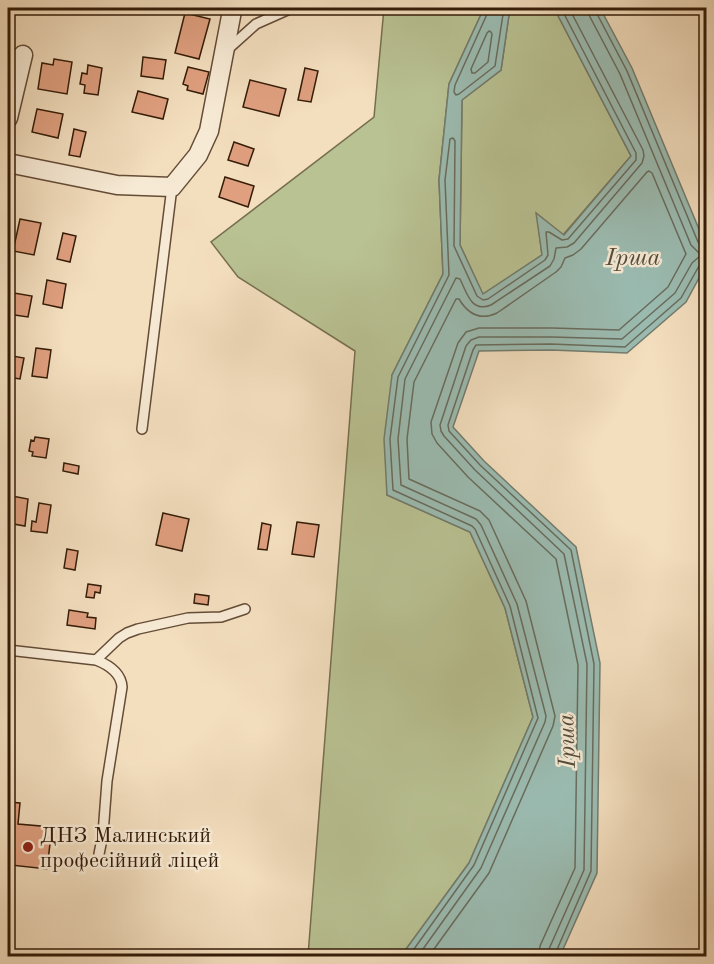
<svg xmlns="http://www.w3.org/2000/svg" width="714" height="964" font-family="'Old Standard TT',serif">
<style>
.green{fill:#b9c293;stroke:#766f4e;stroke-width:1.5}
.water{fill:#9bbcb2;stroke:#727c6e;stroke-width:1.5}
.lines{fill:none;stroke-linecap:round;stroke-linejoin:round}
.shore{stroke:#686c5d;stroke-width:1.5}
.building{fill:#e0a080;stroke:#341c08;stroke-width:1.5}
.lane-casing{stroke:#644c36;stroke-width:12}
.street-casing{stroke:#644c36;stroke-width:21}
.lane{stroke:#f7ead5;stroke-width:9}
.street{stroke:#f7ead5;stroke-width:18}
.poi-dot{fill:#8f2418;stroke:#f7ead5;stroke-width:2}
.labels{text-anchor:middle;stroke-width:5;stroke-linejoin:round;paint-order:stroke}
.poi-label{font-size:22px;fill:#341c08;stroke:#f7ead5;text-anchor:start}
.water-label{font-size:24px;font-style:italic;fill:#534c3b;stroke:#f7ead5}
</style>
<rect width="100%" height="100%" fill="#f3debe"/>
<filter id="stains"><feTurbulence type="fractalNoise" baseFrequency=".00333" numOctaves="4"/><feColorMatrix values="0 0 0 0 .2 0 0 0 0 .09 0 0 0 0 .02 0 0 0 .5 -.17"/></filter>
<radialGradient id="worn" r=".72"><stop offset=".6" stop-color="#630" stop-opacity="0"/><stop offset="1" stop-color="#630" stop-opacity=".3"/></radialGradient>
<path class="green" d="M384,8h100l-35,76 -10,96 4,94 -51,101 -5,120 83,37 35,76 28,109 -64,146 -68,93h-93l47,-605 -117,-74 -27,-35 163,-125z
M510,8h44l77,148 -68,79 -26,-21 5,41 -59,40 -23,-50 2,-145 39,-30z"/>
<path class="water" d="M484,8h26l-9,62 -39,30 -2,145 23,49 59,-39 -6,-42 28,22 67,-79 -77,-148h46l32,60 74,178v19l-20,37 -59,51 -76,-3 -72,1 -26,76 31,34 92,86 24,116 -3,210 -37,83h-159l68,-93 64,-146 -28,-109 -35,-76 -83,-37 -3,-56 8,-64 51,-101 -4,-94 10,-96z"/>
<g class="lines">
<path class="shore" d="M489,8l-1,4 -33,73 -1,7 2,3 3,-1 36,-28 9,-58
M595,8l1,4 31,59 71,171 4,3 4,1
M489,31l2,1 1,2 -4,28 -13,11h-3l-1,-4 16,-36z
M409,956l65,-91 64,-147 -28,-112 -35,-77 -3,-3 -79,-36 -3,-51 8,-62 51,-102 -4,-95 5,-41 3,-1 2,3 -1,105 23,50 6,4 5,-1 57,-39 3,-5 -2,-23h3l13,8 6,-1 68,-79v-7l-75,-145
M418,956l63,-88 64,-146 1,-6 -29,-112 -36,-79 -5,-6 -75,-34 -3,-46 7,-60 51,-101 4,1c7,14 11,34 31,26l59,-39 4,-7 2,-11 11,-1 7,-4 68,-80 2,-7 -1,-6 -74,-142
M429,956l60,-83 64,-147 2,-10 -29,-115 -37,-81 -9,-9 -71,-32 -2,-40 7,-57 42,-83h3c9,15 21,22 38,14l59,-41 5,-5 4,-9 8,-3 8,-6 66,-77 2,-1 3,2 34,81 -18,33 -49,43 -67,-2h-73l-13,4 -8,11 -27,79 1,12 5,9 31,34 88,82 22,106 -3,203 -35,78 -1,10
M548,956l1,-7 35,-79 3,-206 -23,-110 -89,-84 -31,-34 -3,-5 -1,-6 26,-79 5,-6 8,-3h73l70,2 53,-46 17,-30 8,-7 -1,-3 -8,-8 -71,-171 -31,-59 -2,-7
M555,956l1,-4 35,-81 3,-207 -23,-114 -91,-85 -31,-34 -1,-6 25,-75 3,-5 75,-1 74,3 56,-49 18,-32 4,-2 3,-1"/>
</g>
<path class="building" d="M185,13l25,6 -11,40 -24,-6z
M143,57l23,3 -3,19 -22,-3z
M54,59l18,3 -5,32 -29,-5 4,-26 11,2z
M88,65l14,3 -4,27 -14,-2 1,-8 -5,-1 2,-11 5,1z
M188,67l21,5 -6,22 -16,-4 1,-4 -5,-2z
M305,68l13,3 -7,31 -13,-2z
M250,80l36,9 -7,27 -36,-9z
M138,91l30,8 -5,20 -31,-7z
M37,109l26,5 -5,24 -26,-6z
M74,129l12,3 -6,25 -11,-2z
M234,142l20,7 -6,17 -20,-6z
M225,177l29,9 -6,21 -29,-10z
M20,219l21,4 -7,32 -21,-4z
M63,233l13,3 -6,26 -13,-3z
M47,280l19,4 -4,24 -19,-4z
M8,292l24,4 -4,21 -20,-3z
M8,348l5,1 -1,7 12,2 -4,21 -12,-2z
M36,348l15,2 -4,28 -15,-2z
M8,421l5,1 -3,23h-2z
M35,437l14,2 -3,19 -14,-2 1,-4 -4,-1 2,-11 3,1z
M64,463l15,3 -1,8 -15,-3z
M12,496l16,3 -3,27 -17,-3v-11h2z
M39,503l12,2 -4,28 -16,-2 1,-10 4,1z
M163,513l26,6 -7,32 -26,-6z
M297,522l22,3 -5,32 -22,-3z
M262,523l9,2 -4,25 -9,-1z
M67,549l11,2 -3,19 -11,-2z
M88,584l13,2 -1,7 -5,-1 -1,6 -8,-1z
M195,594l14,2 -1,9 -14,-2z
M69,610l19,3 -1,4 9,1 -1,11 -28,-4z
M8,802l12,1 -2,21 34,3 -5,42 -36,-4 -3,27z"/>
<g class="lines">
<defs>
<path id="lane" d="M227,50l29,-26 36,-16
M142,429l30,-242
M8,650l88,10 23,-22 8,-5 11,-4 50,-11 33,-1 24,-8
M96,660c13,5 25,13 26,27l-15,94 -4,53 -4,20"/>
<path id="street" d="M8,118l15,-63
M8,163l109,22 55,2 26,-32 11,-24 23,-120"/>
</defs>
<use href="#lane" class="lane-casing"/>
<use href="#street" class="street-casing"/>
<use href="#lane" class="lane"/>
<use href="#street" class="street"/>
</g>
<circle class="poi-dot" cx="28" cy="847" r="6"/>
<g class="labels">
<g class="poi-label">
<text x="40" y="842">ДНЗ Малинський<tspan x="40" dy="25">професійний ліцей</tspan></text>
</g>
<g class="water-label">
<text x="633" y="265">Ірша</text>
<text transform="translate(566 741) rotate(-92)" y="8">Ірша</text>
</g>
</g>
<rect width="714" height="964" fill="none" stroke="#f3debe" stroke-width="30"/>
<rect x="9" y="9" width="696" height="946" fill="none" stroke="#341c08" stroke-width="3"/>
<rect x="15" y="15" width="684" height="934" fill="none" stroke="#341c08" stroke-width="1.5"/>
<rect width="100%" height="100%" filter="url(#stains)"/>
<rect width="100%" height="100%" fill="url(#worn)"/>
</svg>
